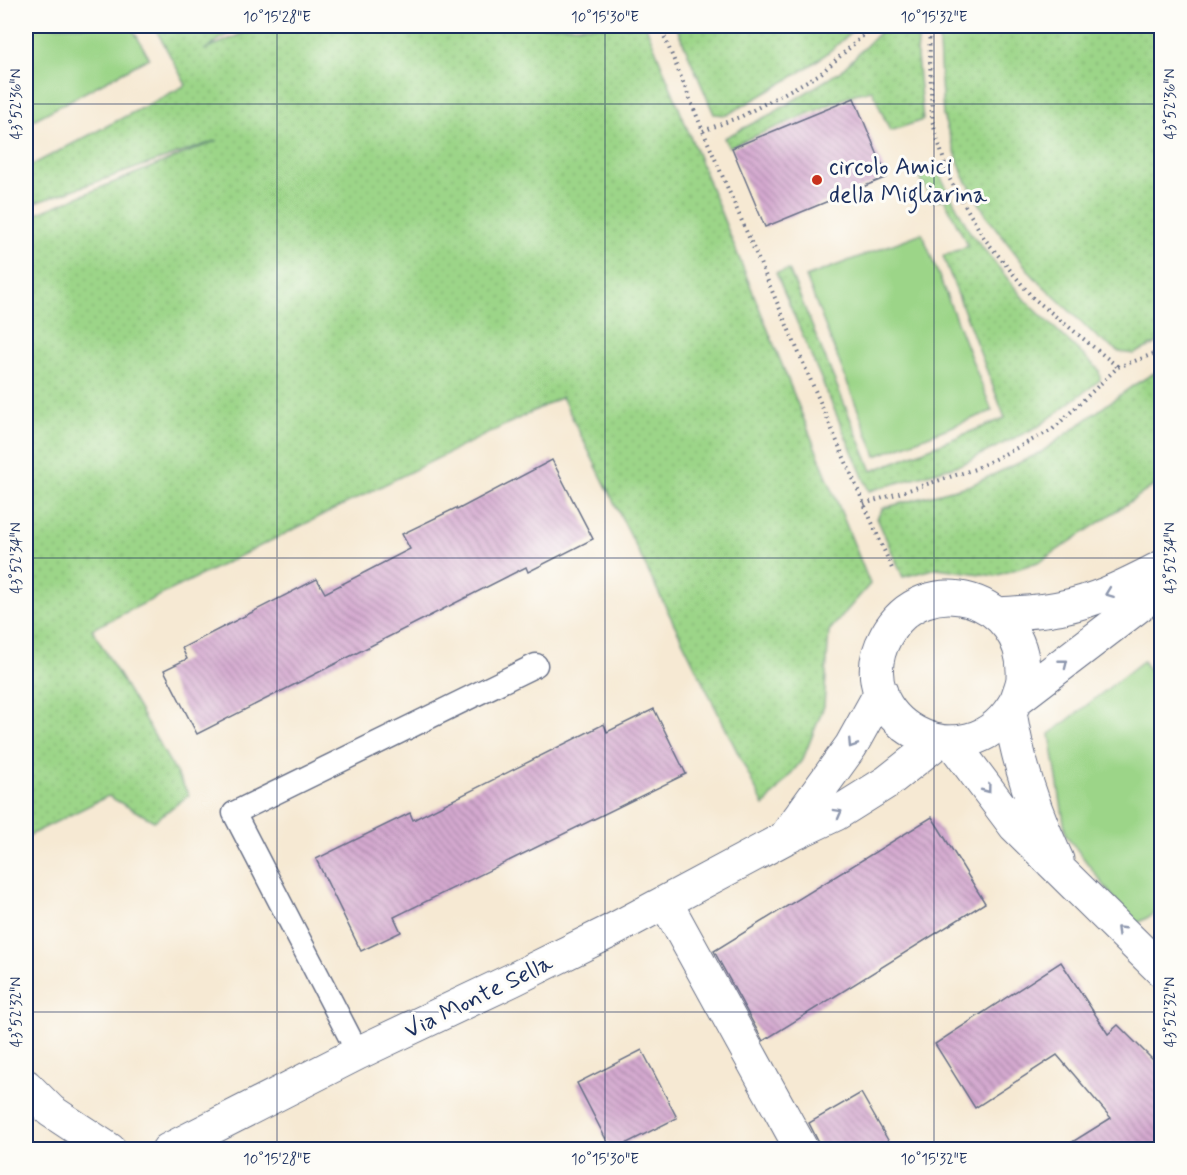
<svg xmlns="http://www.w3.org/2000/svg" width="1187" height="1175" font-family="Mynerve,sans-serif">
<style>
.grass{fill:url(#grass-dots);stroke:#5c8273;stroke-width:1.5}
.garden{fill:#9cd588;stroke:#5c8273;stroke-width:1.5}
.building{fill:url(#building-back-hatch)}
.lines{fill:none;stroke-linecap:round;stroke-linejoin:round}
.service-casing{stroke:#687087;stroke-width:25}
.minor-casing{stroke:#687087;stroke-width:35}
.tertiary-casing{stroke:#687087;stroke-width:35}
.path{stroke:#687087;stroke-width:4;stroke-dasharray:1.5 4.5;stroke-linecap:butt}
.service{stroke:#fff;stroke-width:22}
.minor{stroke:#fff;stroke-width:33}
.tertiary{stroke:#fff;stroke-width:33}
.oneway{stroke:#8d97ae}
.ticks{fill:none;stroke:#1b2f5e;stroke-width:1.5;stroke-opacity:0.45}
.poi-dot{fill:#c8321e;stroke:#fdfcf7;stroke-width:2}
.labels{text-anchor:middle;stroke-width:6;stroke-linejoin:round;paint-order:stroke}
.poi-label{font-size:24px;fill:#1b2f5e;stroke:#fdfcf7;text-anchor:start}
.street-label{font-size:24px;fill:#1b2f5e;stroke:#fdfcf7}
.neatline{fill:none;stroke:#1b2f5e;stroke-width:2}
.ticks-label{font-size:15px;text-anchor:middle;fill:#1b2f5e}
</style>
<defs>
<pattern id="grass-dots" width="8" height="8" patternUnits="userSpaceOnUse" patternTransform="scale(1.5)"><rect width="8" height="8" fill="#9cd588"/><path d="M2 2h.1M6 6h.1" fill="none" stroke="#86b778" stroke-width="1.8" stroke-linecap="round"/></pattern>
<pattern id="building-back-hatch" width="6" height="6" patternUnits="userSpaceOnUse" patternTransform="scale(1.5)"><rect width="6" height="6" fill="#d4a9cf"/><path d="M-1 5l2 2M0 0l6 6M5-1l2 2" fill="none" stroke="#ab8aab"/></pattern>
</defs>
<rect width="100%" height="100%" fill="#fdfcf7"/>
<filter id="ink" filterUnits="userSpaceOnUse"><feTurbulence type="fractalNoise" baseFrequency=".0167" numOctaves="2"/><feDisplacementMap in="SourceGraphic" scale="12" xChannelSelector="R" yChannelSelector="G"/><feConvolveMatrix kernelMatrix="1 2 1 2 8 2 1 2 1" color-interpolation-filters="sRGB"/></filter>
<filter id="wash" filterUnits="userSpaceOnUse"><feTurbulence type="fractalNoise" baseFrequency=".008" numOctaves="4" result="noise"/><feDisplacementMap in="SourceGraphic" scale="24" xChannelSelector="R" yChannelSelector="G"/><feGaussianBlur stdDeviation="1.35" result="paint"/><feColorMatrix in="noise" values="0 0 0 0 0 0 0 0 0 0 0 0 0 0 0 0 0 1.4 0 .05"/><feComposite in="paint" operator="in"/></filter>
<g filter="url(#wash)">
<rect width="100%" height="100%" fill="#f6e9d3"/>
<path class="grass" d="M154,26h86l-36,24 56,-24h386l224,558 -41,47 -5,75 -21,53 -39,47 -202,-409 -470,232 97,166 -35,26 -46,-25 -82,41v-619l192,-78 -192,66v-38l160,-83z
M676,26h181c-36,39 -84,62 -130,89l-13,-1z
M886,26h33l-2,30 6,64 -33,11 -18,-41 -17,4 -126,53 -5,-9 49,-25 68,-42z
M941,26h220v315l-27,13 -15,-2 -21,-14 -65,-62 -45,-58 -25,-43 -20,-59 -4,-72z
M935,166l35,66 54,67 75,71 1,10 -61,46 -77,38 -93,27 -93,-218 13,-3 83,201 133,-53 -62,-162 25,-10 -24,-47 -11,2 -15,-27z
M1161,369v112l-120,80 -46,15 -58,-8 -34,9 -26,-59 6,-10 88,-23 69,-32 94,-68z"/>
<path class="garden" d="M26,26h105l18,32 -123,66z
M922,233l70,178 -116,45 -70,-179z
M1143,661l18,27v222l-27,15 -68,-90 -16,-101z"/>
<g id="blocks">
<path class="building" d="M854,98l33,79 -122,50 -33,-79z
M552,460l41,79 -65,33 -2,-5 -329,167 -33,-64 23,-11 -5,-11 135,-69 8,14 85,-44 -8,-15 54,-26 1,2z
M654,709l32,65 -292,143 7,15 -40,19 -45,-92 94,-46 3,7 191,-96 3,8z
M932,817l53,86 -222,138 -49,-90z
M1061,962l47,72 10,-9 43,43v81h-100l50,-31 -54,-63 -82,53 -40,-64z
M642,1050l35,68 -62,31h-4l-34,-66z
M861,1093l32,56h-72l-3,-8 -9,-18z"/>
</g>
</g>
<g filter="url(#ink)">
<use href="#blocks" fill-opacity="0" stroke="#687087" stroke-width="1.5"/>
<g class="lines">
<defs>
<path id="service" d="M358,1053l-124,-240 302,-148"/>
<path id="minor" d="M1010,712c8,51 25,101 47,148
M952,742l63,84 147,145
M666,903l136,247"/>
<path id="tertiary" d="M998,614c22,-2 44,-2 65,-7 36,-7 67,-24 99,-40
M1017,699c2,-7 6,-15 6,-22 4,-80 -99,-111 -137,-41 -45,81 81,156 131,63l145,-111
M786,836l65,-90 30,-54
M26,1086l25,25 59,39
M168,1150l190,-97 154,-73 99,-49 174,-93 51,-24 51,-32 52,-41"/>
</defs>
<use href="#service" class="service-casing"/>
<use href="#minor" class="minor-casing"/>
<use href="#tertiary" class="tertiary-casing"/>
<path class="path" d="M660,26l43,105 190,440
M929,26l3,94 17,58 35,60 48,59 86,70
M703,131l39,-15 78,-42 54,-48
M864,504l111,-35 77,-39 66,-63 44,-16"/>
<use href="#service" class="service"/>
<use href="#minor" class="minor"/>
<use href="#tertiary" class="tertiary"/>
</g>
<defs><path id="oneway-chevron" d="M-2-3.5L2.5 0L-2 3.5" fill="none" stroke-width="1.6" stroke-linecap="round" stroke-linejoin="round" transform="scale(1.5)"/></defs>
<g class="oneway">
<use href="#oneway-chevron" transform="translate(1109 593) rotate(159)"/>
<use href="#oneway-chevron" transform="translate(1064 663) rotate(-38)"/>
<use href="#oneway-chevron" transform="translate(852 744) rotate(123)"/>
<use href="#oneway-chevron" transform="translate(987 789) rotate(53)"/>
<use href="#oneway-chevron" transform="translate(838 813) rotate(-29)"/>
<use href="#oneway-chevron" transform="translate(1120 930) rotate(-136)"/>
</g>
</g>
<path class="ticks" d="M277,26v1124M605,26v1124M934,26v1124M26,104h1136M26,558h1136M26,1012h1136"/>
<circle class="poi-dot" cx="817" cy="180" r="6"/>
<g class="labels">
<g class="poi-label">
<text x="829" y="174">circolo Amici<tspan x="829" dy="28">della Migliarina</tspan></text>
</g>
<g class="street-label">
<text transform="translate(478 996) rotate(-26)" y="8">Via Monte Sella</text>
</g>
</g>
<rect width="1187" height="1175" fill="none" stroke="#fdfcf7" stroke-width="66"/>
<rect x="33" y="33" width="1121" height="1109" class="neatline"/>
<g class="ticks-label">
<text x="277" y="22">10°15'28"E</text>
<text x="605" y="22">10°15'30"E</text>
<text x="934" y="22">10°15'32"E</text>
<text transform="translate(16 104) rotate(-90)" y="5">43°52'36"N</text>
<text transform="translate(1170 104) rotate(-90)" y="5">43°52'36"N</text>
<text transform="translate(16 558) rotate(-90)" y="5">43°52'34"N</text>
<text transform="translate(1170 558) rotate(-90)" y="5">43°52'34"N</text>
<text transform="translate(16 1012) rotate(-90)" y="5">43°52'32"N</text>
<text transform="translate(1170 1012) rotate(-90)" y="5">43°52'32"N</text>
<text x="277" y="1164">10°15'28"E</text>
<text x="605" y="1164">10°15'30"E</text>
<text x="934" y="1164">10°15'32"E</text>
</g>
</svg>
